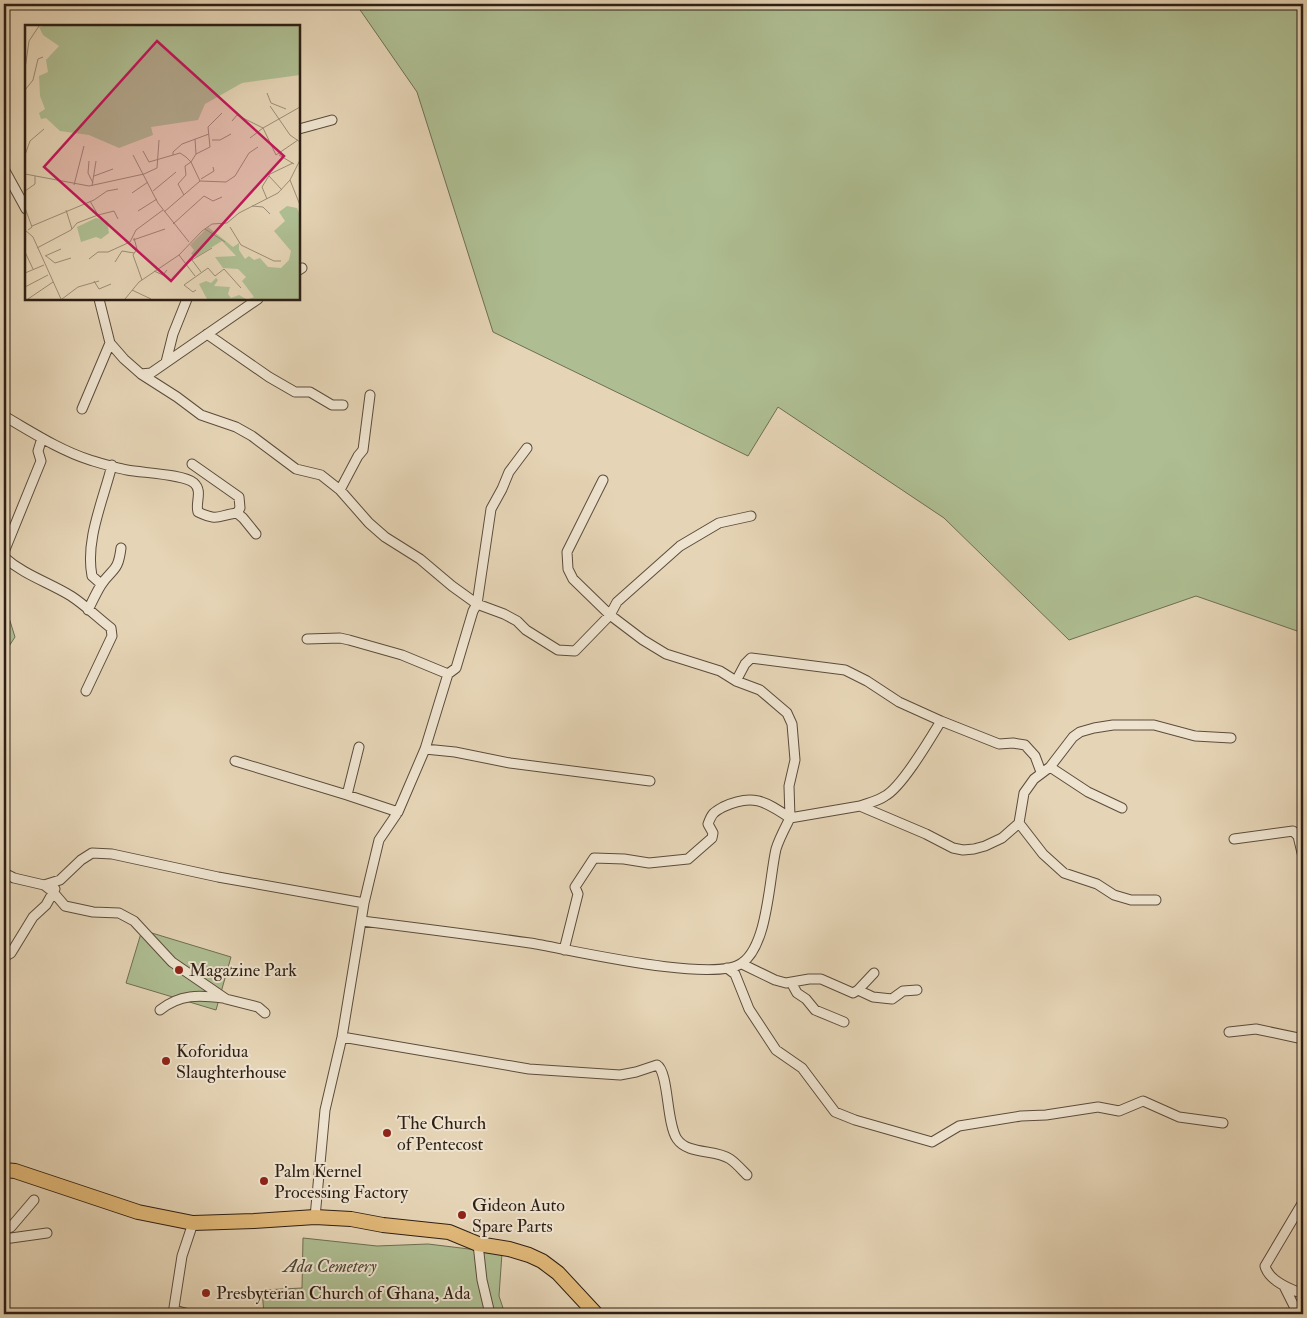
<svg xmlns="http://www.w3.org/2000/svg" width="1307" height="1318" font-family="'IM FELL Double Pica',serif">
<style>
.green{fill:#aebe92;stroke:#6e6e53}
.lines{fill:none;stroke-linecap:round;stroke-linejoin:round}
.street-casing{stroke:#5c4c3c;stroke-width:11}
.primary-casing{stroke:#2e1f14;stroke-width:16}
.street{stroke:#eee3cf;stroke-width:9}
.primary{stroke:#e2ba7a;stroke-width:14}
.poi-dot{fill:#8f2418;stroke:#eee3cf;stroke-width:2}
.labels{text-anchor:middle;stroke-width:4;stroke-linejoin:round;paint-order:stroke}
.poi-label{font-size:18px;fill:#2e1f14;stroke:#eee3cf;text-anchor:start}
.park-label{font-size:18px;font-style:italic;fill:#4e4734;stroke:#eee3cf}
.inset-road{fill:none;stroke:#9c8c75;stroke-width:1}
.view{fill:#c2185b;fill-opacity:0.15;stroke:#c2185b;stroke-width:2.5}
.inset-edge{fill:none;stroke:#2e1f14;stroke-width:2.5}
</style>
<rect width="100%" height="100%" fill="#e5d4b5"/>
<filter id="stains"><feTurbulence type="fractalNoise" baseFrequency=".004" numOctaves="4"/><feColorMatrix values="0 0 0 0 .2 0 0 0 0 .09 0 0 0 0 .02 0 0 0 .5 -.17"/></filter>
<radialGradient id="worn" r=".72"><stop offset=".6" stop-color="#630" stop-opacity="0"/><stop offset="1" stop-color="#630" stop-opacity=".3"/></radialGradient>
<path class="green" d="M356,4h947v629l-107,-37 -127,44 -125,-122 -166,-111 -30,49 -255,-124 -76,-240z
M4,602l11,35 -11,17z
M142,930l89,27 -15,53 -90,-27z
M303,1238l74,8 51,-2 74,9 -3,43 6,18h-241l-2,-24 40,-2z"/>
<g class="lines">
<defs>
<path id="street" d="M299,129l33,-9
M4,169l22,40
M299,270l3,-2
M99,299l11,44 14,16 17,15 36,23 24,18 35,12 16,9 44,33 25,6 19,15 29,33 16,14 35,22 32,27 25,18 27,10 13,7 9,9 32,20 17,1 35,-36 7,-13 63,-56 39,-23 32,-7
M207,334l62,43 26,15h15l22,13h11
M166,362l7,-28 14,-35
M141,374l10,-1 107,-74
M82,409l28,-66
M4,416c28,16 55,34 86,44 10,3 26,8 37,10 16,3 56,4 67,13 9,8 1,20 4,29 21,10 20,3 39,1l6,5 13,16
M192,464l47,33 1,11 -3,5
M603,480l-36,72 1,17 5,10 37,36 33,25 23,14 54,17 16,10 24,9 27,23 5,11 3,36 -6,26 1,32
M340,490l18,-34 5,-6 7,-55
M4,552l37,-91 -3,-10 4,-13
M4,557c20,18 44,25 67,39 14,9 27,22 40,32l1,8 -26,55
M101,584l-9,-8c-7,-36 11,-75 20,-111
M88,610c4,-8 8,-17 13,-25 11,-17 17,-12 20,-37
M307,639l33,-1 9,2 53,15 46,19
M736,681l9,-17 6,-6 94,12 22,11 32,21 42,19 58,23 14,-1 12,2 10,11 6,16
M425,749l30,3 55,11 140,18
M235,761l112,34 51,17
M1050,767l38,25 34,16
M347,795l12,-48
M860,806c8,-3 18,-5 25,-10 17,-9 45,-57 56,-75
M1019,823l24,31 21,19 33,11 17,11 17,5h25
M1234,839l59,-8 5,5 5,21
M4,873l10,5 30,7 16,-5 21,-20 11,-7 20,1 106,23 146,26
M44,885l9,7 12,14 28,6 26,1 15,8 38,41 54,37 32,8 7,6
M362,921c56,7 112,14 168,22 38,6 184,41 212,20 26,-18 27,-84 34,-114 3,-10 9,-21 14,-31l70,-12 66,28 27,14 10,2 11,-1 11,-3 17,-8 17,-15 5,-30 10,-14 16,-12 23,-30 7,-5 14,-4 19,-3h41l41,11 36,2
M564,950l14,-56 -3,-7 19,-29 30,1 25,4 39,-4 24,-21 1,-5 -5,-9c4,-11 6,-12 15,-17 29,-14 42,-6 67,11
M4,957l7,-4 22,-36 13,-12 9,-16
M742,964l33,16 11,3 23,-4h12l32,14 5,-3 16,-17
M727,968l8,6 14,35 27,41 26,18 33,44 20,8 77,22 27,-16 62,-10 25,-1 52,-8 21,4 24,-10 36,16 44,6
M792,984l5,9 9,6 9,11 29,12
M858,990l15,7 19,2 11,-8 14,-1
M160,1010c20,-16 39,-15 63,-12
M1229,1032l27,-3 47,10
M342,1037l187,32 91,6 16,-3 21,-7c12,7 9,58 20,74 11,16 38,10 53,20 6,4 12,11 17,16
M1303,1202l-38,64c4,15 25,23 38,28
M315,1217l10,-107 17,-73 22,-134 15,-63 19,-28 27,-63 23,-75 8,-6 17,-57 4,-7 14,-95 11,-20 7,-17 18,-24
M4,1230l7,-3 23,-27
M4,1239l43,-6
M478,1244l4,36 8,34
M1284,1286l14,28
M174,1310l15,4
M173,1314l9,-58 11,-33"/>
<path id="primary" d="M4,1170l11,1 123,41 55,11 61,-2 61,-4 36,2 32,6 66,7 29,12 31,5 20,6 13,6 16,12 38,41"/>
</defs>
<use href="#street" class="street-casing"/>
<use href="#primary" class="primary-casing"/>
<use href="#street" class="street"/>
<use href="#primary" class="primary"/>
</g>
<g class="poi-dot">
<circle cx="179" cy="970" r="5"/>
<circle cx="166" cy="1061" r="5"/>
<circle cx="387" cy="1133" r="5"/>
<circle cx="264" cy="1181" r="5"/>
<circle cx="462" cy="1215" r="5"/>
<circle cx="206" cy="1293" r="5"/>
</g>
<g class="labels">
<g class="poi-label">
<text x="189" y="976">Magazine Park</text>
<text x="176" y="1057">Koforidua<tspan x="176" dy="21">Slaughterhouse</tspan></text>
<text x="397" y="1129">The Church<tspan x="397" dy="21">of Pentecost</tspan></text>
<text x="274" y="1177">Palm Kernel<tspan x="274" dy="21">Processing Factory</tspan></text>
<text x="472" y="1211">Gideon Auto<tspan x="472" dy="21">Spare Parts</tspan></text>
<text x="216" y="1299">Presbyterian Church of Ghana, Ada</text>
</g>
<g class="park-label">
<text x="330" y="1272">Ada Cemetery</text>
</g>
</g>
<g transform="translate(25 25)">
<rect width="275" height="275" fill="#e5d4b5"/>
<path d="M18,1h257v49l-58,8 -37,21 -7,16 -47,7 2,8 -34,13 -30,-13 -29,-4 -14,-13 -5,1 -2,-6 6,-4 -5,-13 -1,-20 9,-4 -2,-12 13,-14 -16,-11 -4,-8zM262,181l10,2 3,7v84h-51l5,-2 -12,-16 4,-4 -8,-8 -15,-1 -8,-11 21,-1 -14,-15 -26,16 -5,-3 3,-4 -4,-5 18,-18 25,20 6,-4v7l6,9 4,-3 5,4 6,-2 8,9 13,1 8,-8 2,-9 -17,-20 11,-10 -6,-9zM71,193l11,3 2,12 -8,6 -5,-2 -15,5 -4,-15zM191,253l2,2 -4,6 16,1 -2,7 3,4 8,-3 7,4h-39l-8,-15 7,-3 5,2z" fill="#aebe92"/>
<path class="inset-road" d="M0,44l4,-28 10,-15M0,65l8,-10 5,-21 5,-2M242,68l4,10 15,6M245,81l20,29 10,7M207,96l5,-6 26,13M225,113l13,-10M170,114l1,15M187,115h8l11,-6M273,115l-22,15 -13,-27 37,-21M118,126l6,11 31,-9 6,4 5,5 -6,4 1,9 -8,9 6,11M0,130l5,-14 14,-12M108,130l25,48 31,39M148,130v-3l9,-8 27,-10M254,130l15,9M64,136l-1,12 5,10M0,149l64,12 55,-12 13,-6 2,-28M69,151l19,-7M244,151l13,14M176,154l13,-8 -1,-4M265,155l10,25M175,156l26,1 9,-6 14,-23 9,-6M49,160l10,-39M67,161l4,-25M0,166l10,-7v-8M128,166l23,-19M107,168l16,-11M242,174l-5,-12 8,-13 23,-11M65,176l8,14M227,181l11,1 7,7M0,183l7,19 -4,3M41,185l6,19M113,186l19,-12M139,187l36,-31 -9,-19 5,-8 14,-7 -2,-20 14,-14M148,199l31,-28 9,5 9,-4M7,201l62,-26 13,-9 11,-2M205,202l11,18 33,16h7M180,204l20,13M0,205l8,7 28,62M109,213l3,11 -4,6 9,25M108,215l32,-11M12,223l34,-18 6,-7 21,-8 16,-4 4,8M0,227l8,17M154,230l16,21M20,231l16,-7M21,231l9,7 16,-5M64,234l9,-7h10l22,-10 6,-12 27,-20M167,235l9,12M90,237l7,-11 12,2M160,239l27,-16M129,246l9,4 4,-5M0,248l19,-8M69,256l5,8 12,-5M0,262l23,-12M107,265l19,9M171,265l-3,2 -9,-7 24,-17 7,8 9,-7 17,19M3,274l25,-17M37,274l16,-12 21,-6M100,274l14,-17 40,-27 23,-24 10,-7 15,-1 12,-10 39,-20 12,-13 10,-20"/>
<path class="view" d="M132,16l127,115 -113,125 -127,-114z"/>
<rect width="275" height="275" class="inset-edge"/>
</g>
<rect width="1307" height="1318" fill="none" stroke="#e5d4b5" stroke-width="20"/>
<rect x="5" y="5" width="1297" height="1308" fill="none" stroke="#2e1f14" stroke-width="2.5"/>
<rect x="10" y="10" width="1287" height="1298" fill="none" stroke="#2e1f14"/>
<rect width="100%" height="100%" filter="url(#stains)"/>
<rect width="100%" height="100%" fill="url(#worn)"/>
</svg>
